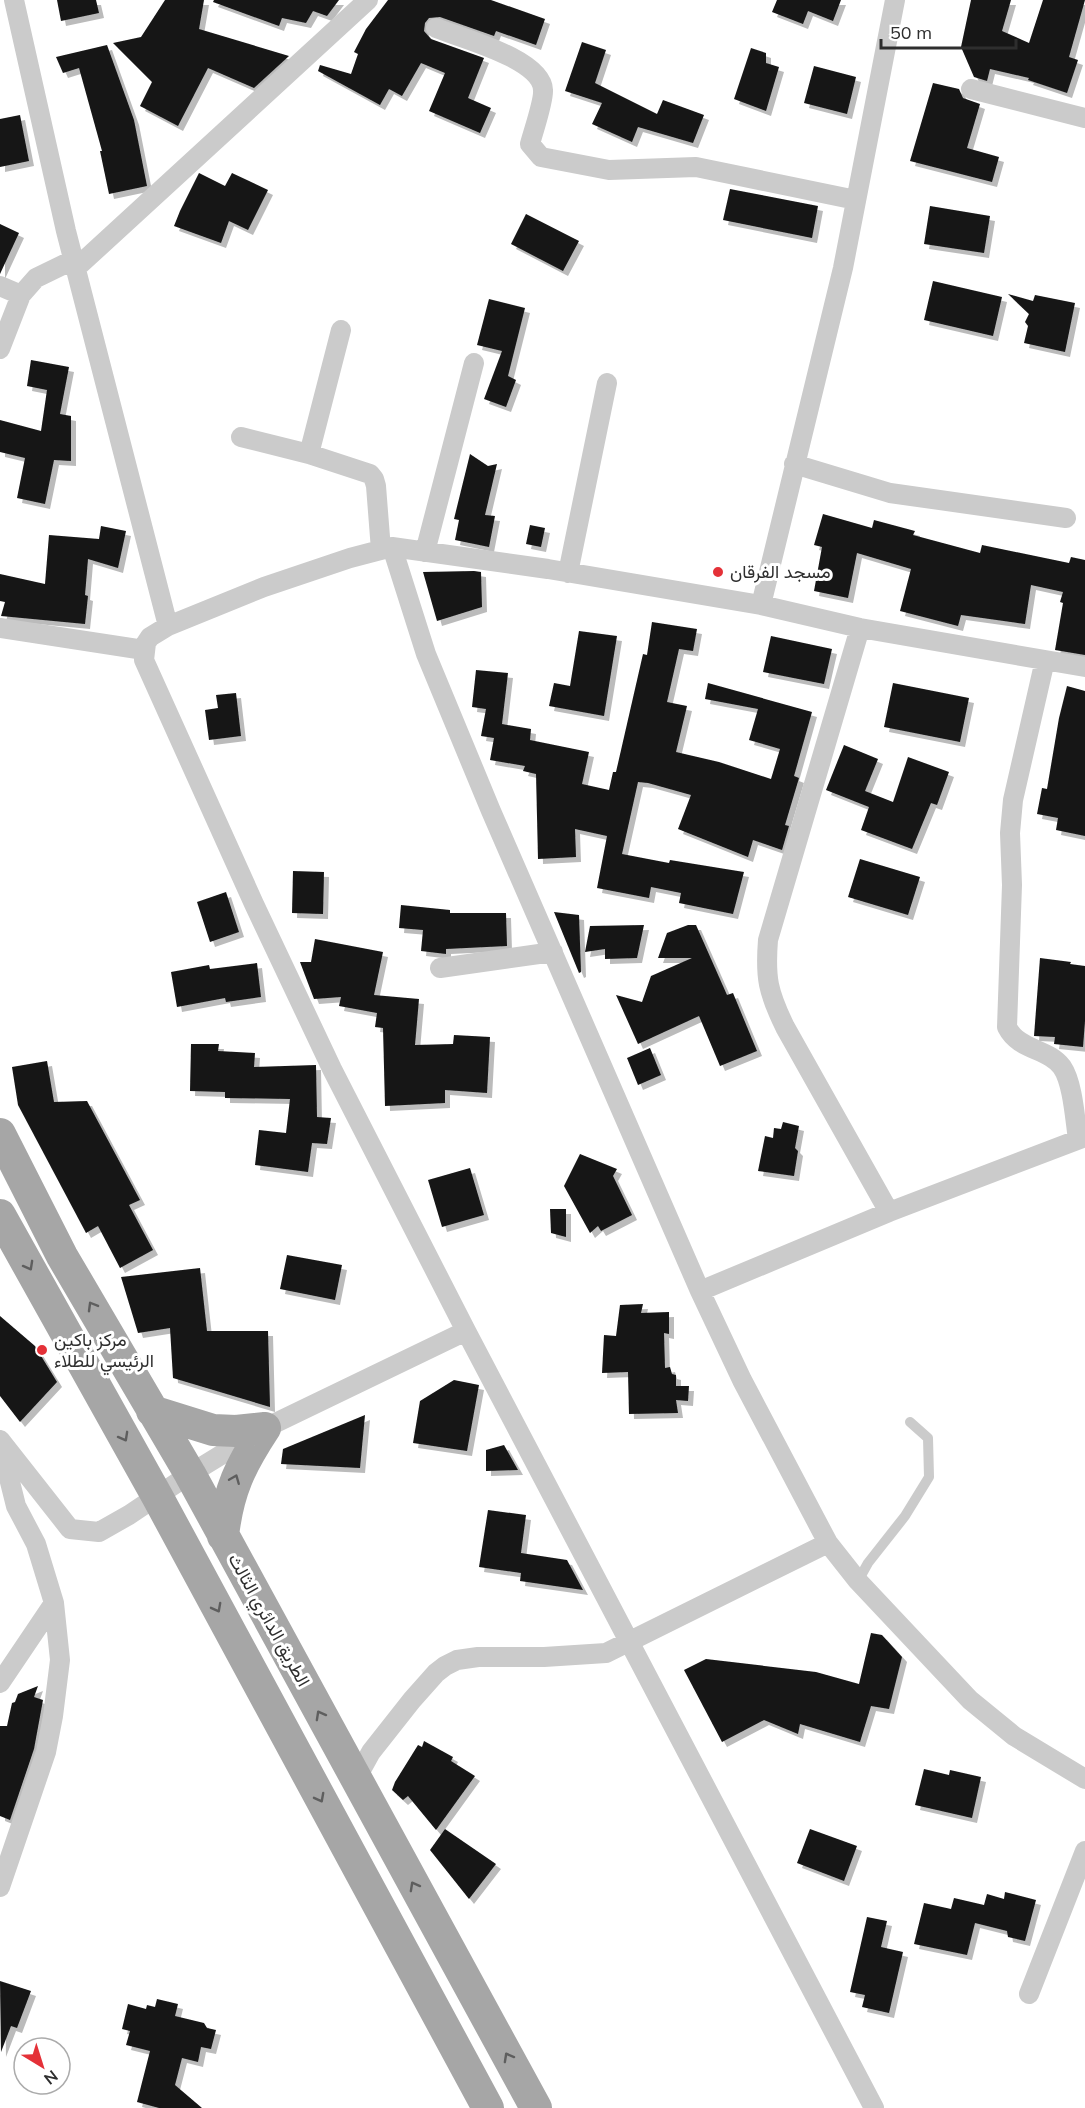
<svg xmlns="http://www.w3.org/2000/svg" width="1085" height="2108" font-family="Mulish,Vazirmatn,sans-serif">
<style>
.building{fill:#151515;filter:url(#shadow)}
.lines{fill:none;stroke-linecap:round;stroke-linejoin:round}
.service{stroke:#cbcbcb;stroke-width:10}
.minor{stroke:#cbcbcb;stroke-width:20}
.primary{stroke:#a6a6a6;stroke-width:32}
.oneway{stroke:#5e5e5e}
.poi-dot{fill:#e43138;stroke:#fff;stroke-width:2}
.labels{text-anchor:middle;stroke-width:6;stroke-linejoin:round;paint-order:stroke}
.poi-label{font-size:18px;fill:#2e2e2e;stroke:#fff;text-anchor:start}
.street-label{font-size:18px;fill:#2e2e2e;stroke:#fff}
</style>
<defs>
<filter id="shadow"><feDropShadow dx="5" dy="5" stdDeviation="0" flood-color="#0004"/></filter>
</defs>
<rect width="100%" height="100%" fill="#fff"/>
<path class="building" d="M57,0h39l3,13 -38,8z
M165,0h39l-5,29 90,27 -35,32 -46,-20 -30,58 -38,-20 12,-24 -39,-39 28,-6z
M214,0h125l-12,16 -14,-5 -7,12 -24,-5 -3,8 -66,-24z
M388,0h103l54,19 -9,26 -40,-14 -2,5 -54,-19 -11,1 -4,5 -1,8 7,8 53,19 -16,40 23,10 -11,25 -51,-22 16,-38 -24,-10 -19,33 -13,-7 -9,16 -62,-34 2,-6 31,9 7,-20 -4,-2 12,-23z
M777,0h64l-8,21 -25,-10 -5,13 -31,-12z
M971,0h40l-9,31 27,12 14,-43h42l-16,57 9,3 -11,33 -39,-13 1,-2 -39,-9 -3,12 -13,-4 -13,-30z
M582,42l24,8 -11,33 62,31 6,-14 41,15 -11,28 -55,-16 -6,15 -40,-18 10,-21 -37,-12z
M107,45l27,75 13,66 -38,8 -9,-43h2l-23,-83 -16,5 -7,-16z
M751,48l15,5v10l13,4 -13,44 -32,-12z
M814,66l42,11 -9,37 -43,-11z
M933,83l26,6 4,9 17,6 -13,44 32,9 -7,25 -82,-21z
M20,115l9,46 -29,6v-48z
M199,173l26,13 7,-13 36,17 -20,40 -19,-9 -8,22 -47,-17 6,-15z
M730,189l88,17 -6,32 -89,-18z
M930,206l60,10 -6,37 -60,-9z
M526,214l53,27 -16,30 -52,-27z
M0,224l19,9 -19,41z
M933,281l69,16 -9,39 -69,-16z
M1008,294l25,7 2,-6 40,8 -10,49 -41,-9 4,-17 -3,-4 4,-8z
M489,299l36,9 -17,68 8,4 -10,27 -22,-8 18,-48 -25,-6z
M31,360l38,7 -9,47 11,2v45l-17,-1 -9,44 -28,-6 8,-40 -25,-6v-32l41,11 6,-41 -20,-4z
M470,454l18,12 9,-2 -12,51 10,1 -6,31 -34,-7 4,-20 -5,-1z
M823,514l49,14 2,-8 41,11 -2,4 67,18 2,-8 87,18 2,-6 14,3v95l-30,-5 8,-47 -3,-1 3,-10 -32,-7 -6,39 -64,-9 -3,11 -58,-15 11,-42 -54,-16 -9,45 -34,-7 8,-44 -8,-2z
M530,525l15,3 -4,19 -15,-3z
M101,526l25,5 -8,37 -30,-9 -3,36 3,1 -3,28 -84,-8 4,-14 -5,-1v-27l45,10 4,-49 50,4z
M474,571l7,1 1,35 -45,14 -14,-49z
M652,622l45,7 -4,22 -14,-2 -12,53 20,4 -11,46 43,10 52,17 9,-30 -31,-9 9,-31 -53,-10 3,-16 104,29 -18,64 5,2 -14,47 4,1 -7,24 -29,-10 -5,17 -70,-28 13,-34 -43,-12 -10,-1 -16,72 47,9 1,-3 74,12 -11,42 -54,-11 2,-10 -30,-6 -2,11 -52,-10 10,-52 -32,-7 1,28 -38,2 -2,-85 -13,-3 2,-5 -35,-6 4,-22 -13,-2 5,-27 -14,-2 4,-37 32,3 -6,51 29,5 -1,11 59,12 -7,32 27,6 4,-18h3l27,-118 4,1z
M579,631l38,5 -13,80 -55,-10 5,-23 16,3z
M771,636l61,13 -8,35 -61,-12z
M893,683l76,15 -9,44 -76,-15z
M1067,686l18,5v145l-29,-6 2,-12 -21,-4 5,-26 5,1 12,-71z
M236,693l5,43 -32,4 -4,-30 13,-2 -2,-13z
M844,745l34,14 -13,32 28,11 15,-45 41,15 -12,33 -6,-2 -19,46 -51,-19 8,-23 -43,-17z
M860,859l60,18 -12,38 -60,-18z
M293,871l31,1 -1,42 -31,-1z
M226,892l13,40 -29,10 -13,-40z
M401,905l49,5v3h56l1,33 -61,3v5l-25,-3 2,-21 -24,-2z
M554,912l25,3 2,57 -2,1z
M644,925l-7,33 -32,1v-10l-20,3 5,-26z
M688,925h8l31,70 6,-2 24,58 -37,15 -21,-50 -61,28 -22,-49 26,7 9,-26 41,-18h-34l9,-25z
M315,939l68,13 -9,43 45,4 -4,46 38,-1 1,-9 36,2 -3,56 -42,-3v13l-60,3 -2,-78 -8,-1 2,-14 -38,-7 2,-9 -27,2 -14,-37h11z
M1040,958l31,4 -1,2 15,2v55l-2,26 -29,-3 1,-7 -21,-1z
M257,963l4,34 -35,5 -1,-4 -48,9 -6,-35 38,-7 1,4z
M191,1044h28l-1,7 37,2 -1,14 62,-2 1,52 14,1 -4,26 -15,-1 -4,29 -53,-7 4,-35 27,3 4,-34 -65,-1v-6l-35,-1z
M650,1048l11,27 -23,10 -11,-27z
M47,1061l7,41 33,-1 53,99 -11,5 24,45 -33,18 -22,-42 -12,7 -68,-128 -6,-38z
M783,1122l16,4 -4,22 3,3 -4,25 -36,-5 7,-35 8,2 1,-10 7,1z
M580,1154l37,15 -4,7 19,39 -31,16 -3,-5 -8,7 -26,-47z
M470,1168l14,47 -42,12 -14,-47z
M550,1209h16v28l-15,-4z
M287,1255l55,10 -7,35 -55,-11z
M200,1268l7,63h61l2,76 -97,-29 -3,-50 -32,5 -17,-56z
M643,1304l-2,9 28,-1v22l-5,-1 1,35 5,-1 2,7 4,1v11h13l-1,15 -12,-1 2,13 -49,1 -1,-42 -26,1 2,-38 12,1 4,-31z
M0,1316l35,30 22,36 -37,40 -20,-26z
M454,1380l25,5 -12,66 -54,-8 7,-42z
M365,1415l-5,53 -79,-4 2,-15z
M504,1445l14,25 -32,1v-21z
M488,1510l38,5 -5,38 46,7 16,30 -63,-9 1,-8 -42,-6z
M871,1633l11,2 20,22 -13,52 -18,-3 -11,36 -60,-18 -2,10 -34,-14 -42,22 -38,-72 22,-11 110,13 43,12z
M38,1686l-4,11 9,3 -9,49 -24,71 -10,-4v-90h7l5,-23 3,-1 3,-8z
M424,1741l29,16 -2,4 24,15 -39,54 -28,-34 -5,4 -11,-10 3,-8 23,-37 4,2z
M924,1769l25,6 1,-5 31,7 -9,41 -57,-13z
M445,1829l51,35 -27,35 -39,-49z
M810,1829l47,17 -13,35 -47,-18z
M1005,1892l31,8 -11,41 -17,-4 -1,-6 -32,-8 -8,32 -53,-11 10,-41 27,6 3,-11 30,7 3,-11 17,5z
M867,1917l20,4 -6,26 22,5 -14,61 -27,-6 3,-12 -15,-3z
M0,1981l31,10 -14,37 -6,-2 -10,26z
M157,1999l21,5 -3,12 29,7 3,5 9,2 -5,19 -10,-2 -3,15 -16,-4 -7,27 27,23h-43l-22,-6 13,-51 -24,-6 4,-14 -8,-2 6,-25 18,5 1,-4 8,2z"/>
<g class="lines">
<path class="service" d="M858,1581l10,-18 37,-47 24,-39 -1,-39 -18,-16"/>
<path class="minor" d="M14,0l52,231 102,395
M436,28c25,10 106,31 107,62 1,11 -10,42 -13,54l11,13 68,13 87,-3 160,33
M971,89l114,29
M75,269l293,-269
M0,286l21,9
M0,349l21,-54 15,-17 37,-18
M241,437l68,17 61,20 4,5 2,7 5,64
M309,454l32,-124
M794,464l96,29 176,25
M392,547l34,107 65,157 209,480 42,89 86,163 30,38 112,119 44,36 71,43
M425,552l49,-189
M568,573l39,-190
M761,605l82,-337 52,-268
M0,628l144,22
M860,628l-92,312c-3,38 0,52 17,87l104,185
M1045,660l-32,140 -3,33 2,52 -5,142c12,24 41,21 55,40 11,16 13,53 16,72
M440,968l113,-16
M700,1291l189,-79 196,-75
M0,1440l70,89 29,3 30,-17 61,-41 75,-46 201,-97
M0,1683l54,-80
M356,1779l15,-27 41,-52 24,-27 9,-7 12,-6 21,-3h66l62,-4 222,-110
M0,1887l46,-135 7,-36 7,-56 -6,-57 -18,-59 -20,-38 -15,-60
M1029,1994l56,-143
M874,2108l-408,-777 -134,-262 -78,-165 -110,-244 2,-17 4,-6 18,-11 96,-39 86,-29 42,-11 156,22 213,36 99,23 225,39"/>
<path class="primary" d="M0,1134l62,122 128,218 346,634
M0,1215l157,281 331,612
M152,1411l61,19 23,1 29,-3
M223,1536c5,-45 17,-70 42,-108"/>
</g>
<defs><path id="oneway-chevron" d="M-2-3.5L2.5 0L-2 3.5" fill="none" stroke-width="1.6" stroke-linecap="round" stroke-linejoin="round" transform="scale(1.5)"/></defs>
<g class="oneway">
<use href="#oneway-chevron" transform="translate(29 1266) rotate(61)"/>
<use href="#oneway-chevron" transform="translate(92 1306) rotate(-120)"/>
<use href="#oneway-chevron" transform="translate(124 1437) rotate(61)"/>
<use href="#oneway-chevron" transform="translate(235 1479) rotate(-68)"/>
<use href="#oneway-chevron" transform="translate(217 1608) rotate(62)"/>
<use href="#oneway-chevron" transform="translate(320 1715) rotate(-119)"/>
<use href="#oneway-chevron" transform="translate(320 1798) rotate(62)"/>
<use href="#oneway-chevron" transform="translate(414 1886) rotate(-119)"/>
<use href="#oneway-chevron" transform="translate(508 2057) rotate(-119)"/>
</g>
<g class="poi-dot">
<circle cx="718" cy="572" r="6"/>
<circle cx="42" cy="1350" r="6"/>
</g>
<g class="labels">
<g class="poi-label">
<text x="730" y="578">مسجد الفرقان</text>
<text x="54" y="1346">مركز باكين<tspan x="54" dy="21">الرئيسي للطلاء</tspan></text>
</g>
<g class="street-label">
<text transform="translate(269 1620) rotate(61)" y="6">الطريق الدائري الثالث</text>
</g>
</g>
<g transform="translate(42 2066) rotate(142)"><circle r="28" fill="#ffffff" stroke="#ababab" stroke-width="1.5"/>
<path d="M0-4.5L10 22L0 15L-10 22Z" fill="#e43138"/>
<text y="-9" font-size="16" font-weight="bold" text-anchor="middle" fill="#2e2e2e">N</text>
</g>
<path d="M881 39v9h135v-9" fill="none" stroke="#2e2e2e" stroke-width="3"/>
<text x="890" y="39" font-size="18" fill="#2e2e2e" stroke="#ffffff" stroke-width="4.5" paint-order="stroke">50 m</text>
</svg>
